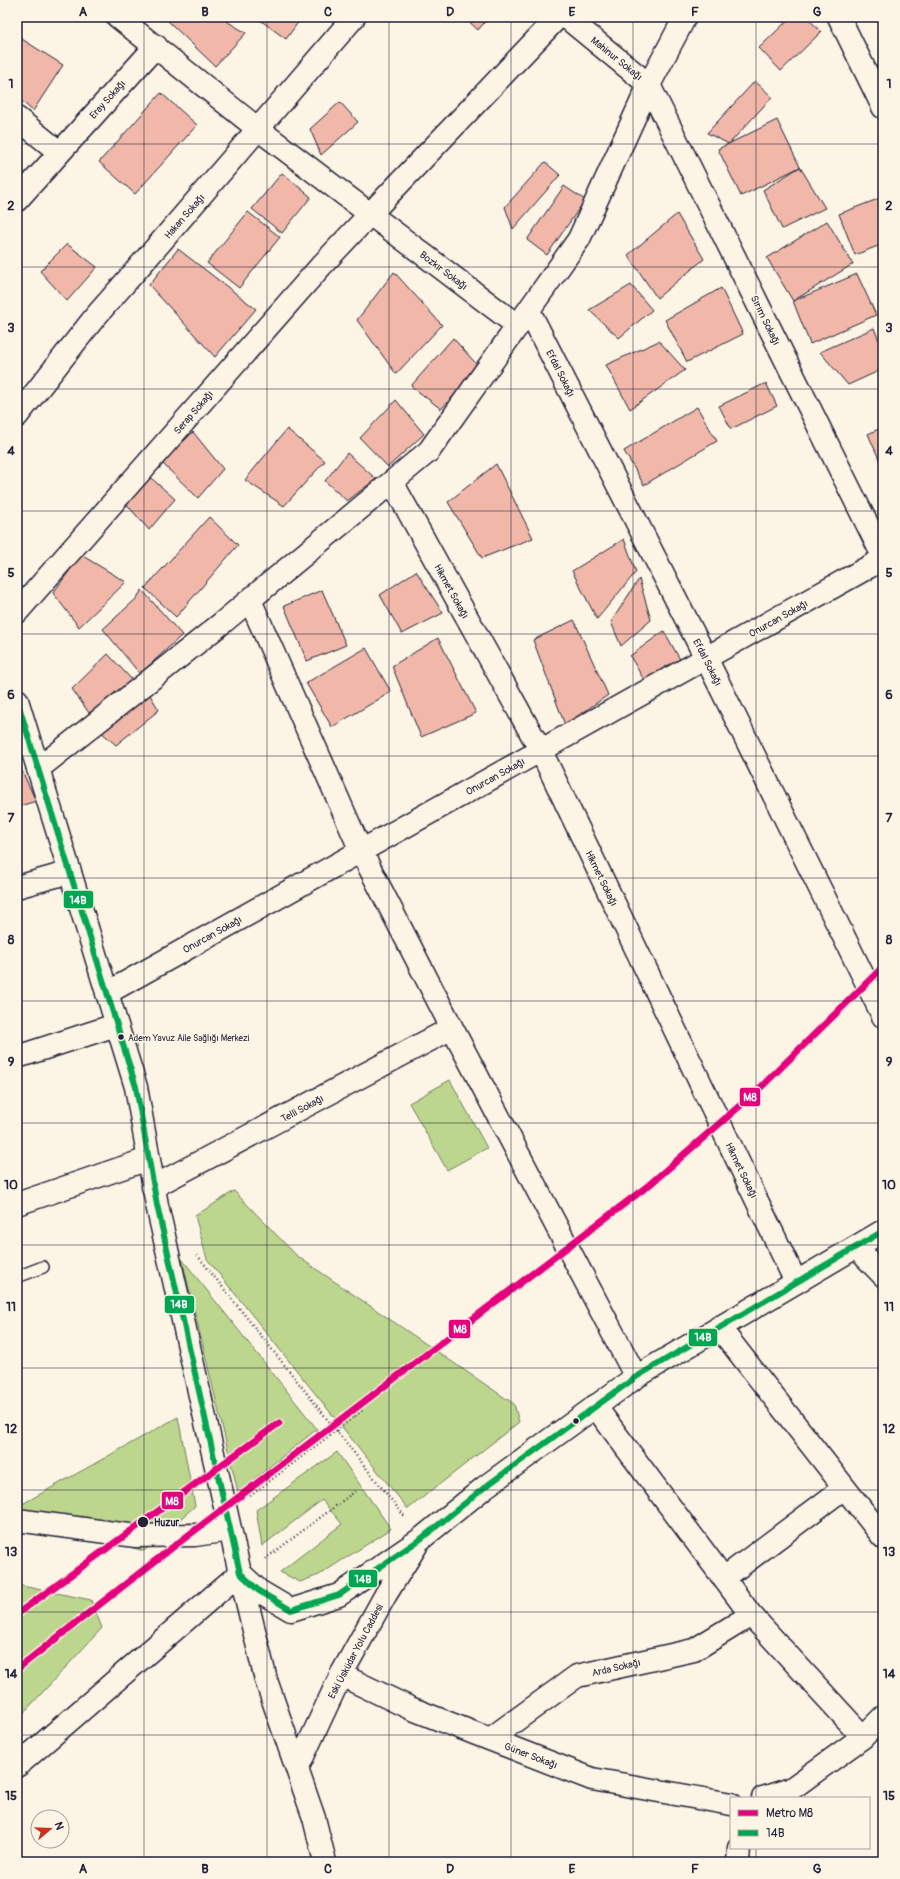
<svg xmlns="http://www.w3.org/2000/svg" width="900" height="1879" font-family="Pangolin,sans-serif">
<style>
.green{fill:#bdd68d;stroke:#707c64}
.building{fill:#f1b8aa;stroke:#22223b}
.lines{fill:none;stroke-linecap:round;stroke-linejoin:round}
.service-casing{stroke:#22223b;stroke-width:14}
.minor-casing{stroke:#22223b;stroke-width:25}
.tertiary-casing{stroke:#22223b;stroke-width:25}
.path{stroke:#22223b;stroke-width:2.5;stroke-dasharray:1 3;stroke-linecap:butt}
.service{stroke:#fcf5e5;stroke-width:11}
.minor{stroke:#fcf5e5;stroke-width:22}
.tertiary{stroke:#fcf5e5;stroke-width:22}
.bus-1-casing{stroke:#fcf5e5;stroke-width:9}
.bus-1{stroke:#00a651;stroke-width:6}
.metro-1-casing{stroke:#fcf5e5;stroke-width:10}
.metro-1{stroke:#e5007d;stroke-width:7}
.grid{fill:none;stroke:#22223b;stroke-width:1;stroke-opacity:0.55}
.bus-dot{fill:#22223b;stroke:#fcf5e5;stroke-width:1.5}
.labels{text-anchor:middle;stroke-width:3;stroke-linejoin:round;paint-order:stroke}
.bus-label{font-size:9px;fill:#22223b;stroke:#fcf5e5;text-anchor:start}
.street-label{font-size:10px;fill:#22223b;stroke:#fcf5e5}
.stop-label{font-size:10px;font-weight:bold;fill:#22223b;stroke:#fcf5e5;text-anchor:start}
.line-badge{stroke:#fcf5e5;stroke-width:1.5}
.badge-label{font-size:11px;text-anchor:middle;font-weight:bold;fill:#fff}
.neatline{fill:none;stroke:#22223b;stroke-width:1.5}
.grid-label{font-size:13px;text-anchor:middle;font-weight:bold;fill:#22223b}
</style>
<rect width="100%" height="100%" fill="#fcf5e5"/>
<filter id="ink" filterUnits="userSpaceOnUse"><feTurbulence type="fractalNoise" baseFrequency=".025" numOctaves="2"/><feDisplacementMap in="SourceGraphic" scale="8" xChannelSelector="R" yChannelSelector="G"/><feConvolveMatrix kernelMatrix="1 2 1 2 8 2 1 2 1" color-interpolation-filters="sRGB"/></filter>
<g filter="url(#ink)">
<path class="green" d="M450,1080l37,68 -40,22 -38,-67z
M234,1191l63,65 217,148 5,18 -111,87 -201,-250 -12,-43z
M182,1259l135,170 -79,63z
M178,1417l17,89 -51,45 -127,-36v-8z
M337,1452l54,77 -72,46 -19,7 -20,-10 62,-48 -20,-24 -60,46 -6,-36z
M17,1585l74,15 11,28 -85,92z"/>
<path class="building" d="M171,17h49l26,16 -31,33 -47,-45z
M261,17h41l-16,22 -26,-19z
M464,17h25l-11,13z
M791,17h16l14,15 -40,39 -22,-23z
M17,36l46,29 -30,46 -16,-14z
M755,81l17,16 -43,47 -22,-11z
M161,93l36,32 -62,69 -36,-32z
M340,102l18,20 -37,33 -11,-26z
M777,120l23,47 -59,29 -23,-47z
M545,162l15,13 -47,54 -8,-22z
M800,167l25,41 -43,21 -19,-39z
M282,173l29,24 -29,36 -30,-24z
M564,186l21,14 -38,55 -20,-15z
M883,197v47l-28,11 -16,-41z
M248,212l32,25 -41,51 -32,-25z
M677,214l27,45 -47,39 -29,-43z
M827,221l26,43 -60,37 -26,-43z
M67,244l30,23 -30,34 -27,-30z
M178,249l78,60 -41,48 -66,-72z
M394,272l48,53 -46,49 -39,-54z
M857,274l19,41 -66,29 -17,-43z
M631,285l21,25 -33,28 -30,-28z
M721,288l22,46 -56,28 -22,-42z
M874,328l9,22v19l-35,16 -28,-33z
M453,338l27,30 -39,41 -30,-23z
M659,341l26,29 -55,39 -24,-44z
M766,383l11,23 -46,23 -12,-23z
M396,400l28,34 -36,33 -28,-29z
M697,407l20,34 -73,44 -20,-34z
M883,427v41l-15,-34z
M287,429l38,32 -41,45 -39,-26z
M193,432l30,37 -25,29 -36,-35z
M347,453l29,26 -29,22 -22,-20z
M496,464l37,74 -51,20 -34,-56z
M151,478l24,21 -26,31 -26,-30z
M209,517l29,28 -62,72 -31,-29z
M624,539l12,33 -39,47 -25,-48z
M81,555l45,27 -47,45 -26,-34z
M416,571l27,42 -41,21 -22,-39z
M639,579l12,41 -30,26 -10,-24z
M142,590l40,45 -42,39 -37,-45 33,-30z
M322,590l24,55 -39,16 -23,-55z
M574,620l34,75 -43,30 -32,-85z
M664,631l18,32 -38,17 -14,-24z
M438,638l38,75 -55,24 -29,-71z
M366,648l25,44 -59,35 -26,-44z
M108,654l26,28 -42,35 -20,-28z
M147,690l12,20 -43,35 -16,-14z
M17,760l19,41 -19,6z"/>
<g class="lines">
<defs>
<path id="service" d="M17,1277l26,-10"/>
<path id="minor" d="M118,17l140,112 112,85 188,-197
M566,17l83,68 234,471
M839,17l44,90
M17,118l42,34
M17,200l139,-154
M529,311l177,347 177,358
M17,416l78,-99 65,-74 194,-226
M392,482l149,269 255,531
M250,600l111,251 91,177 184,349
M17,612l304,-346 49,-52 148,112
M38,769l184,-146 207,-172 150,-212 70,-154 36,-68
M17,887l53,-15
M107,993l776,-434
M17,1057l99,-32
M153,1187l299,-159
M17,1204l131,-45
M856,1247l27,28
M719,1327l164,210
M595,1406l156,209
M17,1520l119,16 59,-1 35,-5
M724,1578l120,-90
M341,1675l69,33 182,71 139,25
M490,1739l87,-63 117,-26 57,-35 112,122
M17,1766l223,-193
M763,1798l28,-9 72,-52 20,-20
M738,1862l1,-14"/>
<path id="tertiary" d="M17,700l119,387 21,118 83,368 19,18 32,19 48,-15 83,-57 63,-51 151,-110 247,-146
M240,1573l26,107 48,138 11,44
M297,1769l44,-94 45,-81 30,-48"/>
</defs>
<use href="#service" class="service-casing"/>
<use href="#minor" class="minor-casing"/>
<use href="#tertiary" class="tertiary-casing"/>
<path class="path" d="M197,1255l208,262
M250,1496l114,-87
M265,1559l92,-69"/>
<use href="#service" class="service"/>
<use href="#minor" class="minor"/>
<use href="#tertiary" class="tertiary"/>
<defs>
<path id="bus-1" d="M17,700l119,387 21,118 83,368 19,18 32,19 48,-15 83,-57 63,-51 151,-110 247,-146"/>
</defs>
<use href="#bus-1" class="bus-1-casing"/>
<use href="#bus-1" class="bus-1"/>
<defs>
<path id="metro-1" d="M17,1614l262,-191
M17,1669l156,-122 476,-362 109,-95 125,-123"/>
</defs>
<use href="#metro-1" class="metro-1-casing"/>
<use href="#metro-1" class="metro-1"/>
</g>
</g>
<path class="grid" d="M144,17v1845M267,17v1845M389,17v1845M511,17v1845M633,17v1845M756,17v1781M17,144h866M17,267h866M17,389h866M17,511h866M17,634h866M17,756h866M17,878h866M17,1001h866M17,1123h866M17,1245h866M17,1368h866M17,1490h866M17,1612h866M17,1735h866M756,1848v14"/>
<g class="bus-dot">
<circle cx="121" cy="1037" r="3.5"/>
<circle cx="576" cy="1421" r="3.5"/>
<circle cx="143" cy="1522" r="6"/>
</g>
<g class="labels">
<g class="bus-label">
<text x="128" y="1041">Adem Yavuz Aile Sağlığı Merkezi</text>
</g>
<g class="street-label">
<text transform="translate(617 58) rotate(39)" y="4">Mahinur Sokağı</text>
<text transform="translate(107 99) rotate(-48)" y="4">Eray Sokağı</text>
<text transform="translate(184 216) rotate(-49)" y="4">Hakan Sokağı</text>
<text transform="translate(444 270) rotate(37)" y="4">Bozkır Sokağı</text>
<text transform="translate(766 320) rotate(64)" y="4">Sırım Sokağı</text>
<text transform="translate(561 373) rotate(63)" y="4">Efdal Sokağı</text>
<text transform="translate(193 412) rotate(-49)" y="4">Serap Sokağı</text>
<text transform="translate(452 591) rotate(61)" y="4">Hikmet Sokağı</text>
<text transform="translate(778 618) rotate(-29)" y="4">Onurcan Sokağı</text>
<text transform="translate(708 662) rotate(63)" y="4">Efdal Sokağı</text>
<text transform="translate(495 776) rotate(-29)" y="4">Onurcan Sokağı</text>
<text transform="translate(602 878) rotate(64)" y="4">Hikmet Sokağı</text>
<text transform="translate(212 934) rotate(-29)" y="4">Onurcan Sokağı</text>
<text transform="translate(302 1108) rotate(-28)" y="4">Telli Sokağı</text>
<text transform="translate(742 1170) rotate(64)" y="4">Hikmet Sokağı</text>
<text transform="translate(355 1651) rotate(-62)" y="4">Eski Üsküdar Yolu Caddesi</text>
<text transform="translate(616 1667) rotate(-13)" y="4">Arda Sokağı</text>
<text transform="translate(531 1755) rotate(21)" y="4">Güner Sokağı</text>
</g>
<g class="stop-label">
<text x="154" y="1526">Huzur</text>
</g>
</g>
<g class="line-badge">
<rect x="63" y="890" width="31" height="19" rx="4" fill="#00a651"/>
<rect x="739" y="1087" width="22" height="20" rx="4" fill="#e5007d"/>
<rect x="164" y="1295" width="31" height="19" rx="4" fill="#00a651"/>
<rect x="448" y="1319" width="23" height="20" rx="4" fill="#e5007d"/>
<rect x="688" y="1328" width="30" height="19" rx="4" fill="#00a651"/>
<rect x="161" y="1491" width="23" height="19" rx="4" fill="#e5007d"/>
<rect x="348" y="1569" width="30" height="19" rx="4" fill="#00a651"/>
</g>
<g class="badge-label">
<text x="78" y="904">14B</text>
<text x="750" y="1101">M8</text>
<text x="179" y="1308">14B</text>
<text x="460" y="1333">M8</text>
<text x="703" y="1341">14B</text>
<text x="172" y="1505">M8</text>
<text x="363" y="1583">14B</text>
</g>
<rect width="900" height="1879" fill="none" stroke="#fcf5e5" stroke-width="44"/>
<rect x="730" y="1797" width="140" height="52" fill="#fcf5e5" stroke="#a5a1a1"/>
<rect x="738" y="1810" width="20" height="6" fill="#e5007d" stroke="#a5a1a1"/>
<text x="766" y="1817" font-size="12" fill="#22223b">Metro M8</text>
<rect x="738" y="1830" width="20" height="6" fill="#00a651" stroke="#a5a1a1"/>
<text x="766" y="1837" font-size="12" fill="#22223b">14B</text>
<g transform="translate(50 1829) rotate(71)"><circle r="19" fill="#fcf5e5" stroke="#a5a1a1"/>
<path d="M0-3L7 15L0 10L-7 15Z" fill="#c8321e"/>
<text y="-6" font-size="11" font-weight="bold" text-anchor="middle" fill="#22223b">N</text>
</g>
<rect x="22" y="22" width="856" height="1835" class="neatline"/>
<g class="grid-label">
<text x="83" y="16">A</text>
<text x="205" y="16">B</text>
<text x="328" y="16">C</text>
<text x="450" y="16">D</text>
<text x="572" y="16">E</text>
<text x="695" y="16">F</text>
<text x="817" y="16">G</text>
<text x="11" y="88">1</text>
<text x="889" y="88">1</text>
<text x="11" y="210">2</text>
<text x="889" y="210">2</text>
<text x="11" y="332">3</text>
<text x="889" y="332">3</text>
<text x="11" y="455">4</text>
<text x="889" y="455">4</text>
<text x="11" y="577">5</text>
<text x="889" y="577">5</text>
<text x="11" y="699">6</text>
<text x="889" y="699">6</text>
<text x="11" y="822">7</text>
<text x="889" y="822">7</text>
<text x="11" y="944">8</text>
<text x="889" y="944">8</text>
<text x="11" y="1066">9</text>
<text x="889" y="1066">9</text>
<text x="11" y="1189">10</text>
<text x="889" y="1189">10</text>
<text x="11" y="1311">11</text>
<text x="889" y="1311">11</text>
<text x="11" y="1433">12</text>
<text x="889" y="1433">12</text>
<text x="11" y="1556">13</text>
<text x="889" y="1556">13</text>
<text x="11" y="1678">14</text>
<text x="889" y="1678">14</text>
<text x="11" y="1800">15</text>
<text x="889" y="1800">15</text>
<text x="83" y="1873">A</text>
<text x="205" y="1873">B</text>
<text x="328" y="1873">C</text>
<text x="450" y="1873">D</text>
<text x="572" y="1873">E</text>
<text x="695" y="1873">F</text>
<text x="817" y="1873">G</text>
</g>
</svg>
